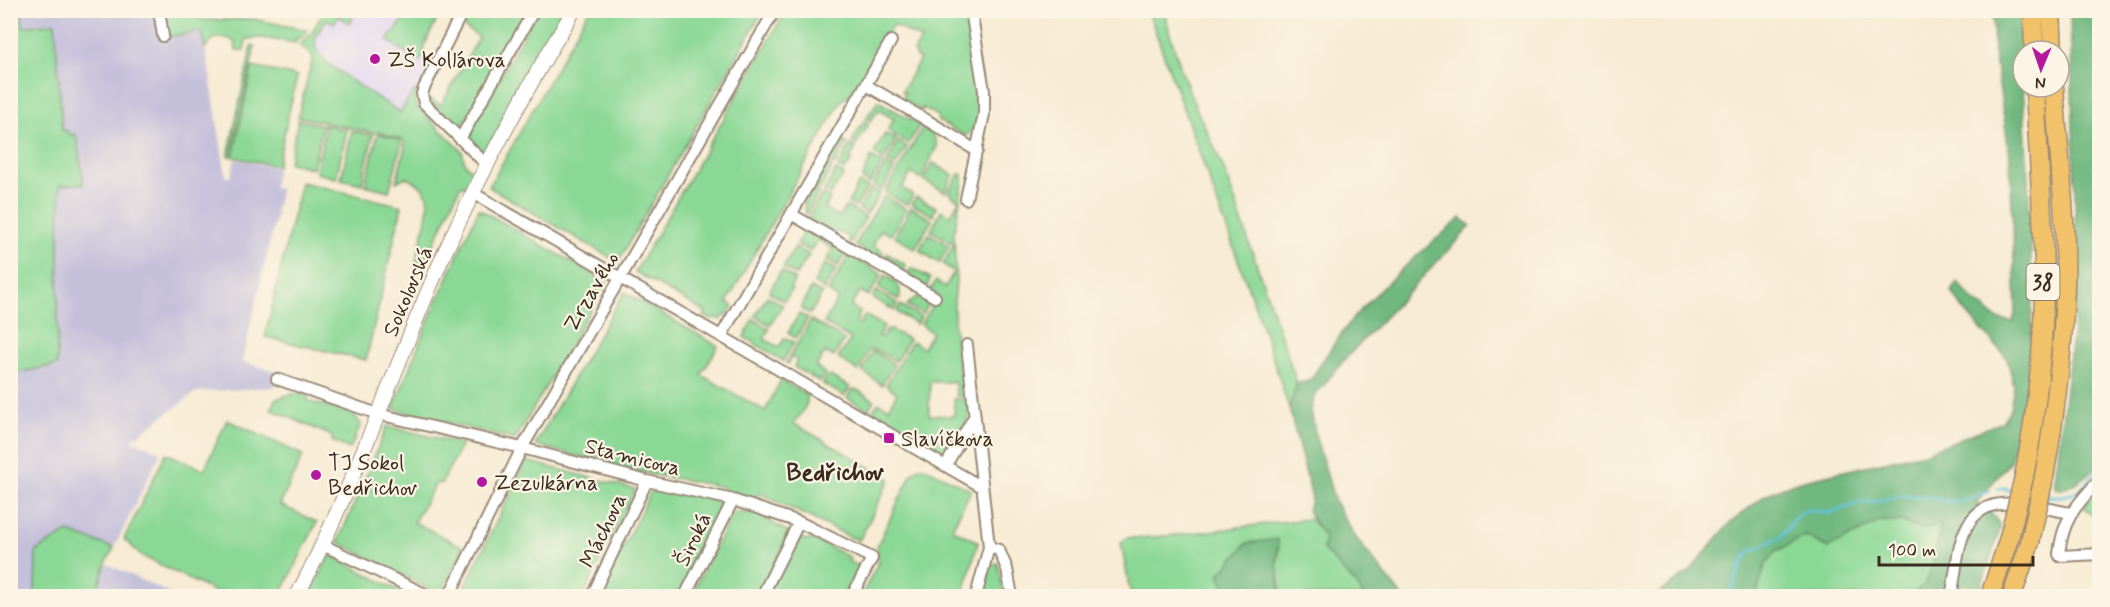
<svg xmlns="http://www.w3.org/2000/svg" width="2110" height="607" font-family="Mynerve,sans-serif">
<style>
.built{fill:#e1d4f3}
.industrial{fill:#c5c0da}
.green{fill:#8bd896;stroke:#63815a;stroke-width:1.5}
.forest{fill:#70b87f;stroke:#56714e;stroke-width:1.5}
.lines{fill:none;stroke-linecap:round;stroke-linejoin:round}
.stream{stroke:#60c4dd;stroke-width:3}
.minor-casing{stroke:#998a78;stroke-width:14}
.tertiary-casing{stroke:#998a78;stroke-width:16}
.trunk-casing{stroke:#998a78;stroke-width:21}
.minor{stroke:#fff;stroke-width:10}
.tertiary{stroke:#fff;stroke-width:14}
.trunk{stroke:#f2c26a;stroke-width:18}
.trunk-bridge-casing{stroke:#998a78;stroke-width:21;stroke-linecap:butt}
.trunk-bridge{stroke:#f2c26a;stroke-width:18}
.poi-dot{fill:#b5179e;stroke:#fcf5e5;stroke-width:2}
.labels{text-anchor:middle;stroke-width:4.5;stroke-linejoin:round;paint-order:stroke}
.shield{fill:#fcf5e5;stroke:#75675a;stroke-width:1.5}
.shield-label{font-size:21px;font-weight:bold;fill:#3b2a1e}
.poi-label{font-size:22px;fill:#3b2a1e;stroke:#fcf5e5;text-anchor:start}
.street-label{font-size:22px;fill:#3b2a1e;stroke:#fcf5e5}
.neighbourhood-label{font-size:24px;font-weight:bold;fill:#3b2a1e;stroke:#fcf5e5}
</style>
<rect width="100%" height="100%" fill="#fcf5e5"/>
<filter id="ink" filterUnits="userSpaceOnUse"><feTurbulence type="fractalNoise" baseFrequency=".0167" numOctaves="2"/><feDisplacementMap in="SourceGraphic" scale="12" xChannelSelector="R" yChannelSelector="G"/><feConvolveMatrix kernelMatrix="1 2 1 2 8 2 1 2 1" color-interpolation-filters="sRGB"/></filter>
<filter id="wash" filterUnits="userSpaceOnUse"><feTurbulence type="fractalNoise" baseFrequency=".008" numOctaves="4" result="noise"/><feDisplacementMap in="SourceGraphic" scale="24" xChannelSelector="R" yChannelSelector="G"/><feGaussianBlur stdDeviation="1.35" result="paint"/><feColorMatrix in="noise" values="0 0 0 0 0 0 0 0 0 0 0 0 0 0 0 0 0 1.4 0 .05"/><feComposite in="paint" operator="in"/></filter>
<g filter="url(#wash)">
<rect width="100%" height="100%" fill="#f7ebd3"/>
<path class="built" d="M324,11h116l-2,9 -14,27 1,14 4,11 -12,20 -2,-1 -15,21 -44,-29 -40,-33 -1,-13 -4,-3z"/>
<path class="industrial" d="M22,11h115l1,5 25,-2 40,17 23,146h5l4,-18 42,9 -4,20 8,1 -6,23h2l-34,146v4l36,10 -4,15 -79,5 -65,48 30,12 -47,96 -46,-16 -32,19 -1,45h-24v-222l46,-9 3,-181h23v-4l-7,-45 -7,1 -7,-6 -7,-107 -32,4z
M107,564l30,14 37,18h-79z"/>
<path class="green" d="M589,10l174,1 -145,251 -129,-75z
M22,11l1,16 32,-4c2,35 5,71 7,107l6,1 1,4 7,-1 7,45v5l-23,1 -3,180 -46,9 -1,-363z
M165,11h18l17,6 1,3 52,-1 54,11 -6,8h-5v5l-35,-5 -15,1 -2,11h-8l-1,-8 -7,-4h-13l-10,10 -3,-17 -34,6 -5,-23z
M324,11h29l-2,13 -12,-8 -5,7 -7,-4c-6,9 -15,18 -11,30 4,14 68,53 84,63l15,-22 2,2 -2,8 3,8 44,43 3,13 11,10 -7,14 -8,-3 -39,84 -7,-2c3,-13 6,-25 9,-38 5,-25 10,-40 -18,-52l-10,5 9,-35 -2,-7 -25,-8 -4,1 -76,-16 15,-61 -14,-11 12,-11z
M405,11h35c-3,12 -11,22 -15,34 -2,6 0,9 -4,15h-4l-30,-20 15,-18v-10z
M468,11h63l-69,115c-14,1 -24,-15 -33,-24l-1,-4 13,7 38,-68 -16,-11v-7l7,3 3,-5 -7,-4z
M537,11h33l-82,138 -7,1 -10,-8 -2,-9z
M786,11h181c5,29 20,84 11,111 -2,6 -8,10 -13,14l-28,-16 1,-4 -15,-8 -2,3 -19,-12 3,-6 -3,-2 18,-32 -5,-3 1,-2 -2,-2 7,-13 -28,-14 -37,65 -15,11 -114,201 6,4 -4,7 -10,7 -1,-2 -9,1 -5,-3 2,-4 -71,-40z
M1148,11h16c7,29 16,57 27,85 11,27 26,54 36,82l70,205 -8,25 -23,-71z
M252,45l3,1 -24,110h-3z
M252,67l45,9 -20,90 -44,-9z
M878,101l42,24 -12,19 -19,-13 -1,-2 6,-10 -15,-9 -9,11 -4,-3z
M298,120l25,5 -10,43 -24,-5z
M864,121l5,3 -13,21 -4,-3z
M326,125l21,5 -11,48 -20,-5z
M923,127l10,7 4,12 -16,33 -10,-6 -9,15 10,6v3l-5,8 -22,-13z
M352,131l21,4 -11,49 -21,-5z
M378,133l22,7 1,6 -12,45 -24,-6z
M885,134l11,5 -12,21 -10,-7z
M841,140l6,3 -13,22 -7,-4z
M898,141l9,6 -12,19 -8,-4z
M850,145l6,3 -6,10 2,2 -8,11 -6,-4z
M871,157l11,6 -12,21 -8,-5z
M933,163l20,12 -8,17 -20,-11 -1,-3z
M825,164l7,4 -12,21 -7,-4z
M885,164l9,5 -12,21 -9,-5z
M836,170l8,5 -14,20 -6,-4z
M959,174l4,1v7l-9,51 2,48 -2,21v22l5,45 5,1 4,26h-12l-1,-14h-25l-1,33 25,1v-17l14,1 2,15 -14,27 -4,-3 -4,6 5,3c-12,9 -21,-2 -32,-8l2,-5 -4,-3 -3,5 -45,-25 8,-9 10,5 8,-15 -11,-8 25,-42 3,-1 9,6 9,-15 -11,-9 17,-29 -8,-5 6,-9 9,6 9,-15 -11,-8 11,-20 -23,-13 10,-21 9,6 9,-15 -11,-9z
M301,182l101,24 -36,154 -101,-23z
M859,183l9,4 -12,20 -8,-4z
M812,188l7,4 -13,23 -2,-12z
M871,188l9,5 -13,21 -8,-5z
M822,194l8,5 -5,10 14,8 6,-10h3l18,10 -16,27 -2,-1 2,-5 -14,-7 -2,4 -24,-14 -1,-5z
M884,196l22,13 -15,26 -10,-5 -8,15 9,6 1,3 -4,6 -24,-15z
M916,197l20,10 -3,9 -21,-12z
M911,207l21,13 -17,29 -20,-13z
M479,209l128,73 -92,158 -122,-31 39,-97z
M805,229l41,23 -8,14 -11,-7 6,-10 -15,-9 -8,11 -13,-7z
M929,234l20,11 -10,18 -20,-13z
M795,247l14,8 -13,20 -13,-7z
M887,254l19,11 -3,10 -21,-12z
M849,255l33,19 -13,22 -9,-5 -9,15 9,6 -4,11 3,2 6,-10 19,11 -5,10 3,1 5,-7 2,-1 20,10 -13,22 -21,-11 -1,2 20,12 -12,21 -20,-14 11,-20 -3,-1 -12,21 -20,-13 13,-19 -27,-16 14,-25 -10,-6z
M825,263l11,7 -12,20 -10,-7z
M911,268l19,10 -3,10 -21,-11z
M781,271l14,8 -5,10 2,1 -8,11 -15,-9z
M885,275c11,6 18,12 14,25l-21,-12z
M811,288l11,6 -12,20 -9,-5z
M876,291l21,12 -3,7 -20,-11 -1,-2z
M624,292l94,54 -17,29 64,36 16,-31 26,15c2,10 -7,22 -14,28l97,56 -31,62 -100,-48 -4,7 -32,-7 1,-6 -80,-14 -109,-28z
M767,296l16,9 -13,20 -15,-9z
M920,297l10,4 -7,13 -16,-9 8,-7z
M900,305l21,12 -4,7 -19,-11 -1,-3z
M799,314l9,4 -12,20 -8,-5z
M753,319l16,10 -5,10 15,8 6,-9 9,4 -11,19 -39,-24z
M811,320l33,20 -10,17 -9,-5 -9,15 9,6 -5,9 -26,-15 3,-7 -5,-3 -4,7 -2,-1z
M827,376h3l20,11 -6,9 -21,-12z
M855,389l19,11 -6,10 -21,-12 5,-8z
M292,394h17l-1,7 41,12 2,-2 10,13 -11,25 -18,-8v-5l-61,-27 4,-10z
M227,420l76,35 -23,50 37,17 -37,74h-57l-81,-40 -18,-17 42,-86 38,17z
M387,426l75,18 -21,40 -5,-1 -22,39 49,25 -23,48 -102,-53z
M526,461l109,28 -52,107h-123z
M920,467h4l47,23 -19,39 26,13 -15,54h-102l17,-33 -1,-17 35,-73z
M2099,487v34l-15,-13z
M658,488l62,13 4,5 -43,90h-82l51,-103z
M733,512l22,1 35,20 -32,63h-67z
M1311,519l14,19 -2,11 33,35 8,12h-83l-4,-31 2,-18 -32,-4 -27,32 8,21h-97l-10,-53 5,-5c62,-1 123,-14 185,-19z
M1881,521l23,1 16,7 22,-6 -11,47 -6,14 -11,9 -1,3h-157l9,-31 11,-14 30,-15 22,12z
M68,532l46,16 -8,15 -11,33h-60l1,-45z
M796,536l12,5 3,-3 39,19 -2,4 13,6 -14,29h-81z
M330,555l79,41h-100z
M998,563l6,33h-21l8,-32z"/>
<path class="forest" d="M1993,11h26l12,225 1,92 -9,88 -13,46 -35,42 12,2 14,21 -23,69h-65l1,-3 11,-9 6,-14 10,-46 -21,5 -16,-7 -23,-1 -53,27 -22,-12 -30,15 -11,14 -9,31h-101l34,-24 40,-48 35,-28 17,-8 19,-7 124,-28 78,-31 8,-12 4,-24 -7,-28 -43,-48 -12,-18 5,-10 19,21 10,5 9,10 18,4 3,-14 -6,-151 -16,-105z
M2070,11h29l1,453c-12,10 -29,28 -45,24v-8l20,-169 1,-71z
M1461,218l10,8 -126,133 -31,38 -3,13 5,28 19,64 21,36 46,58h-38l-8,-12 -33,-35 2,-11 -18,-28 3,-5 1,-11 -22,-86 8,-25 8,-1 6,-3c14,-22 28,-44 45,-64 32,-35 69,-67 105,-97z
M1278,539l-1,26 4,31h-53l-9,-21 28,-32z
M1541,587l43,3 24,6h-83l6,-5z"/>
<g class="lines">
<path class="stream" d="M1998,489l6,-1 9,3
M2046,496c30,2 38,-5 54,-31
M1729,596l13,-33 7,-11 32,-15 17,-22 10,-5 21,3 29,-10 17,-1 26,-6 31,2 18,4 17,-2 22,-9"/>
</g>
</g>
<g filter="url(#ink)">
<g class="lines">
<defs>
<path id="minor" d="M159,10l4,26
M463,10l-39,78 -2,6 2,9 63,62
M866,85l59,34 52,32
M460,139l74,-129
M473,193l509,294
M966,199l18,-85v-23l-13,-81
M791,214l144,83
M721,336l170,-295
M967,345l22,202 -13,49
M277,379l101,35 144,34 125,33 86,19 66,22 73,36 -20,38
M946,465l28,-48
M2100,479c-23,26 -37,38 -41,75l1,2 40,-2
M323,545l106,51
M989,547l10,3 8,19 5,27
M449,596l73,-148 253,-438
M592,596l55,-115
M685,596l48,-96
M762,596l37,-74
M1951,596c4,-17 5,-37 10,-54 15,-57 68,-36 110,-29"/>
<path id="tertiary" d="M297,596c50,-96 87,-199 129,-300 41,-99 92,-194 148,-286"/>
<path id="trunk" d="M2033,10l1,41
M2051,10l2,41
M2024,477c12,-63 20,-128 20,-192 0,-66 -6,-132 -9,-198
M2044,477c11,-62 19,-125 21,-188 2,-67 -6,-135 -11,-202
M1990,596l19,-58
M2012,596l18,-54"/>
</defs>
<use href="#minor" class="minor-casing"/>
<use href="#tertiary" class="tertiary-casing"/>
<use href="#trunk" class="trunk-casing"/>
<use href="#minor" class="minor"/>
<use href="#tertiary" class="tertiary"/>
<use href="#trunk" class="trunk"/>
<defs>
<path id="trunk-bridge" d="M2009,538l15,-61
M2030,542l14,-65"/>
</defs>
<use href="#trunk-bridge" class="trunk-bridge-casing"/>
<use href="#trunk-bridge" class="trunk-bridge"/>
</g>
</g>
<g class="poi-dot">
<circle cx="375" cy="59" r="6"/>
<rect x="883" y="432" width="12" height="12" rx="3"/>
<circle cx="316" cy="475" r="6"/>
<circle cx="482" cy="482" r="6"/>
</g>
<g class="labels">
<rect class="shield" x="2026.5" y="264" width="33" height="36" rx="4.5"/>
<g class="shield-label">
<text x="2043" y="289">38</text>
</g>
<g class="poi-label">
<text x="387" y="67">ZŠ Kollárova</text>
<text x="901" y="446">Slavíčkova</text>
<text x="328" y="470">TJ Sokol<tspan x="328" dy="25">Bedřichov</tspan></text>
<text x="494" y="490">Zezulkárna</text>
</g>
<g class="street-label">
<text transform="translate(407 291) rotate(-67)" y="8">Sokolovská</text>
<text transform="translate(590 291) rotate(-60)" y="8">Zrzavého</text>
<text transform="translate(633 456) rotate(14)" y="8">Stamicova</text>
<text transform="translate(602 530) rotate(-64)" y="8">Máchova</text>
<text transform="translate(692 539) rotate(-64)" y="8">Široká</text>
</g>
<g class="neighbourhood-label">
<text x="835" y="480">Bedřichov</text>
</g>
</g>
<rect width="2110" height="607" fill="none" stroke="#fcf5e5" stroke-width="36"/>
<g transform="translate(2041 69) rotate(182)"><circle r="28" fill="#fcf5e5" stroke="#afa495" stroke-width="1.5"/>
<path d="M0-4.5L10 22L0 15L-10 22Z" fill="#b5179e"/>
<text y="-9" font-size="16" font-weight="bold" text-anchor="middle" fill="#3b2a1e">N</text>
</g>
<path d="M1879 556v9h154v-9" fill="none" stroke="#3b2a1e" stroke-width="3"/>
<text x="1888" y="556" font-size="18" fill="#3b2a1e" stroke="#fcf5e5" stroke-width="4.5" paint-order="stroke">100 m</text>
</svg>
